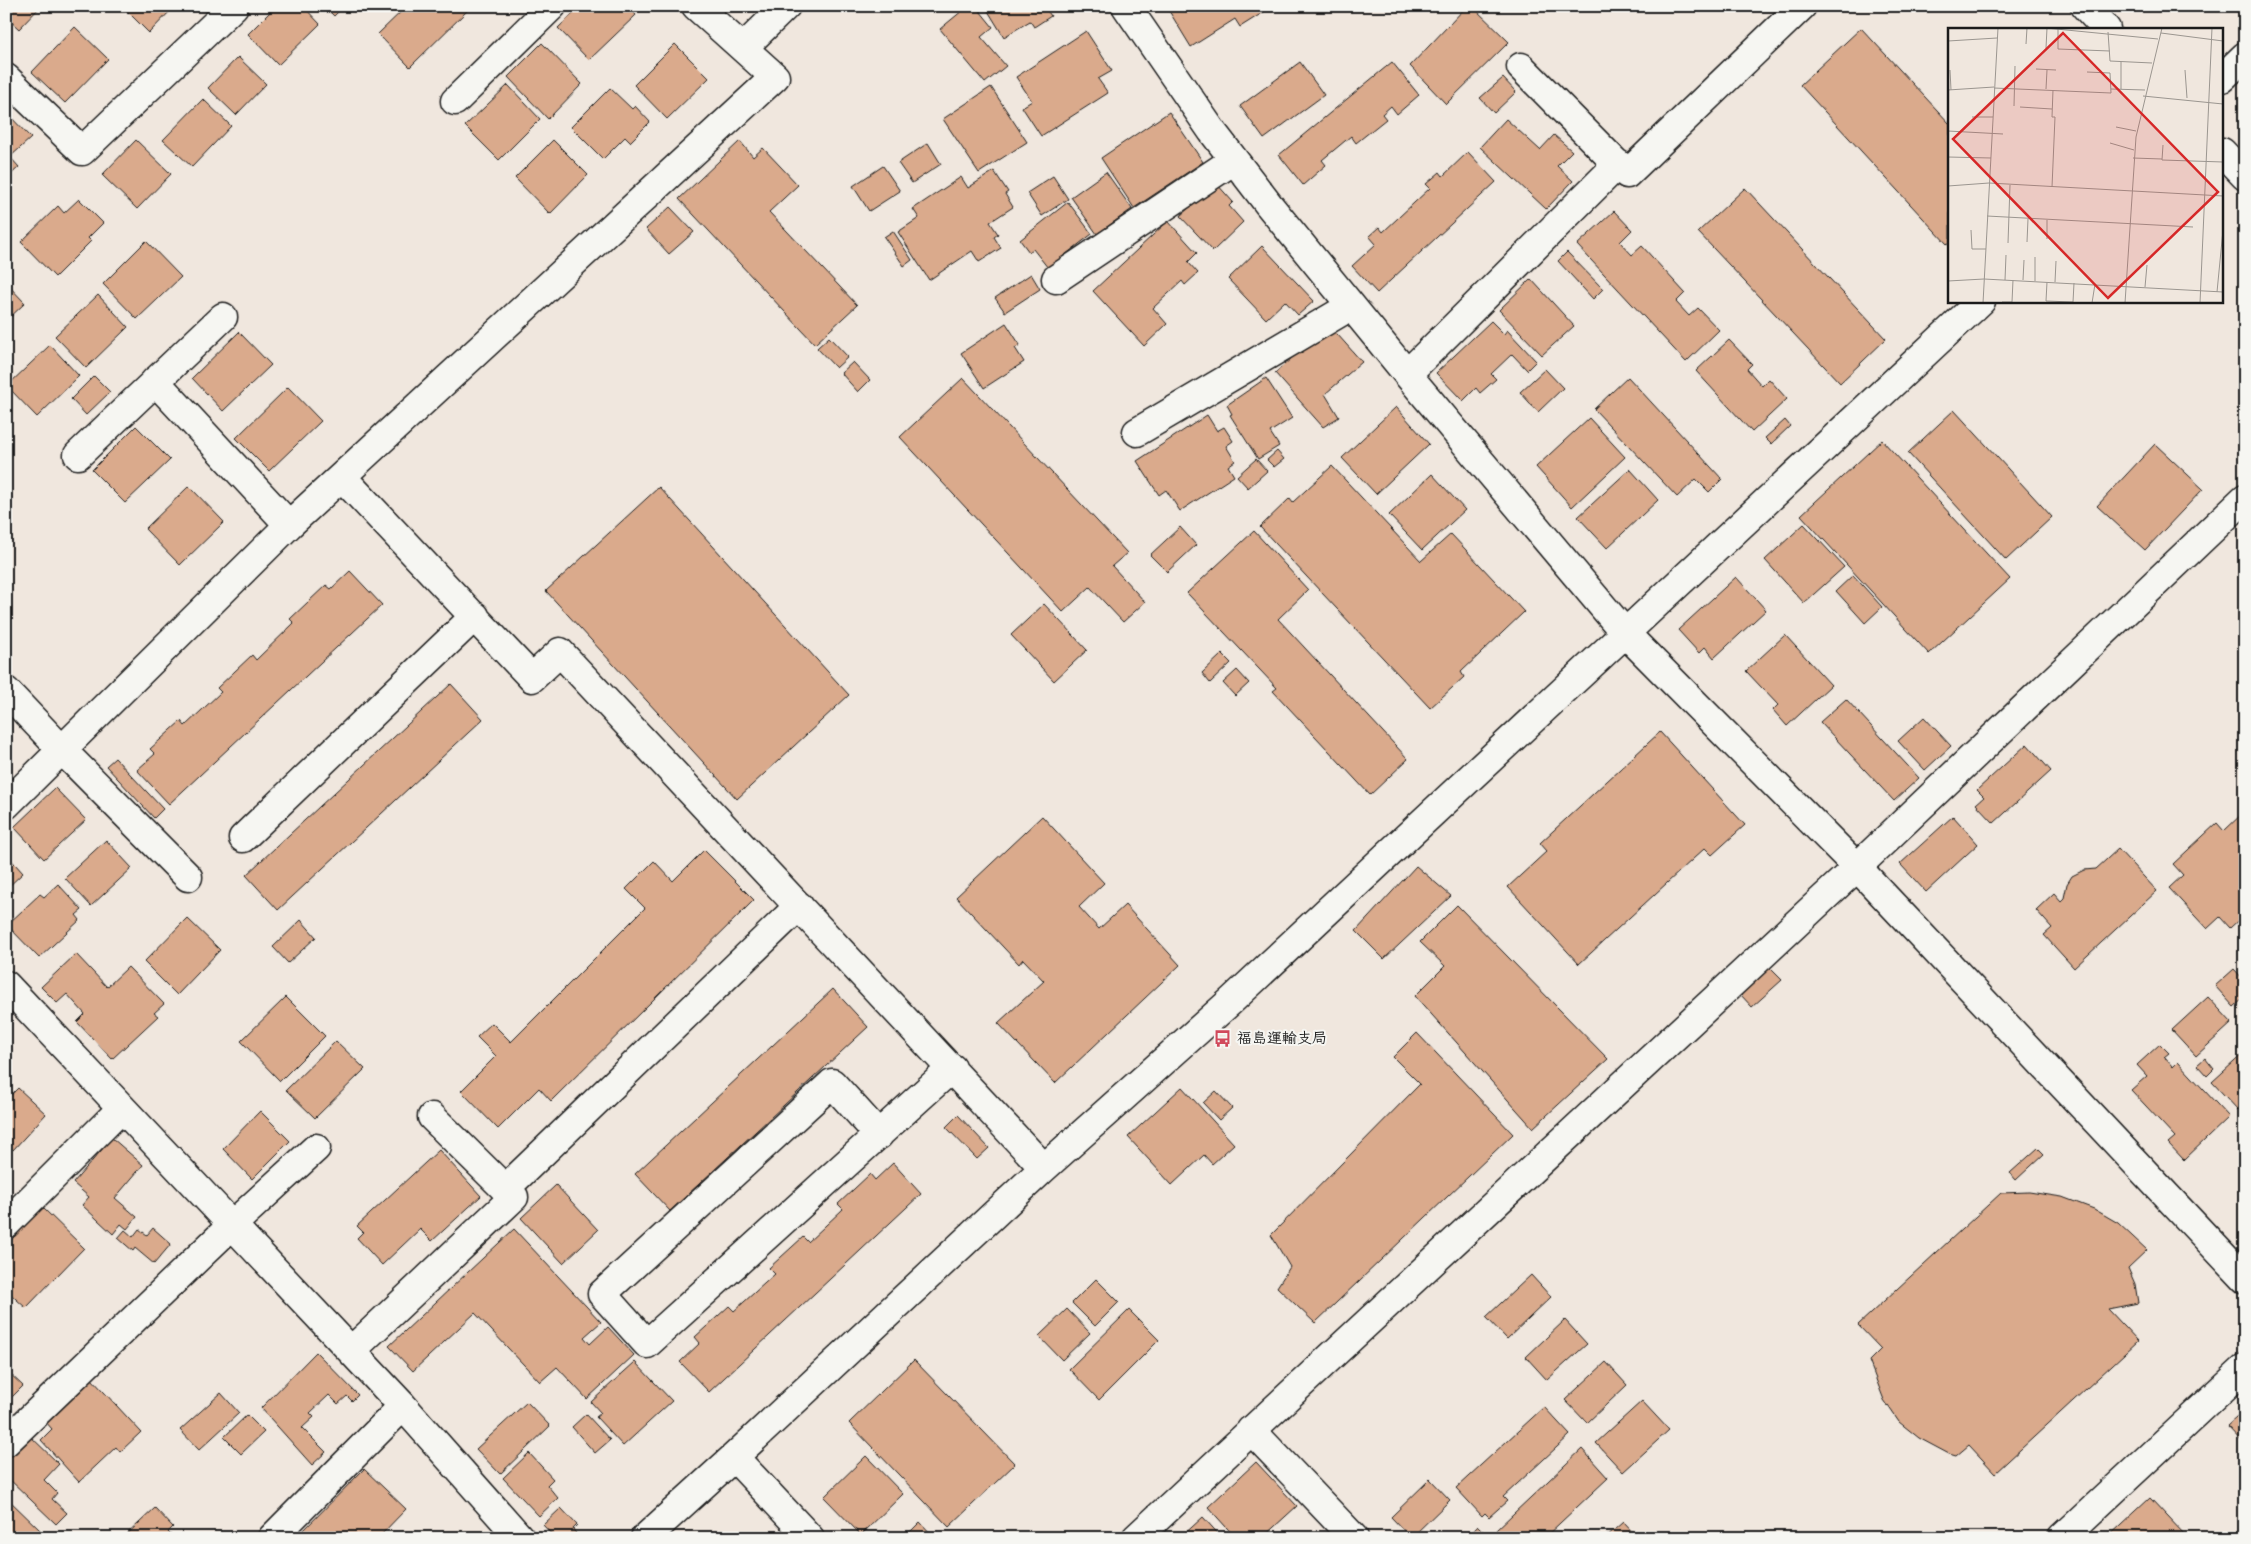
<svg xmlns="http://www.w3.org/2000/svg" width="2251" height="1544" font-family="Dekko,'Klee One',sans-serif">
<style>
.building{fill:#daaa8c;stroke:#1c1c1c}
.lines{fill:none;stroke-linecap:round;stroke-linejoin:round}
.minor-casing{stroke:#1c1c1c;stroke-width:31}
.minor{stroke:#f6f6f2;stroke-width:28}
.labels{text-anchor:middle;stroke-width:4;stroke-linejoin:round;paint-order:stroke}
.poi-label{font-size:15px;font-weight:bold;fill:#1c1c1c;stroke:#f6f6f2;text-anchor:start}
.inset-road{fill:none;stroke:#9b9690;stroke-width:1}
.view{fill:#d62828;fill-opacity:0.15;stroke:#d62828;stroke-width:2.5}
.inset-edge{fill:none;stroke:#1c1c1c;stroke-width:2.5}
</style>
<rect width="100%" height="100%" fill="#f0e7de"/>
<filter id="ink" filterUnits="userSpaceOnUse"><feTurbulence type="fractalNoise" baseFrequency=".02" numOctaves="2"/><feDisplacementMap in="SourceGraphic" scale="10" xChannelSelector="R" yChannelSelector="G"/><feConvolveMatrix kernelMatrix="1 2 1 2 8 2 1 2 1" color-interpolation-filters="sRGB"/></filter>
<g filter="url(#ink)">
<path class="building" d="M6,6h35l-22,23 -13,-12z
M122,6h53l-26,27z
M276,6h27l17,18 -42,41 -30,-31z
M324,6h20l-10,10z
M407,6h65l-62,61 -32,-33z
M581,6h47l8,9 -47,45 -31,-32z
M968,6h8l17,21 -12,10 25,29 -21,17 -45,-54z
M985,6h59l7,10 -17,11 -4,-6 -26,16z
M1166,6h95l3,6 -24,15 -5,-8 -44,28z
M1467,6h5l37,36 -63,62 -36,-38z
M75,27l33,32 -43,44 -33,-31z
M1861,28l89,96v118l-3,2 -147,-159z
M1086,31l26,40 -14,8 10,14 -67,43 -19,-29 10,-6 -16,-24z
M542,43l40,41 -34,35 -40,-42z
M675,44l34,34 -42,41 -33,-34z
M238,57l28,27 -30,31 -28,-27z
M1300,62l24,33 -60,44 -24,-33z
M1392,62l27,33 -22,19 -6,-8 -9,8 4,5 -30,24 -5,-7 -29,24 4,5 -23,20 -24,-30z
M1503,78l13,14 -22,21 -14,-15z
M508,85l32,34 -41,41 -34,-34z
M991,87l36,55 -48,31 -36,-54z
M610,88l22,21 3,-3 15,16 -20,20 -5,-5 -22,22 -32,-32z
M203,99l28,27 -39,41 -29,-27z
M6,112l25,26 -21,19 9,10 -13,12z
M1169,112l34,50 -69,46 -33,-50z
M1506,119l34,31 14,-15 18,16 -15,15 16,15 -27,28 -66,-62z
M136,140l35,34 -34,35 -35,-34z
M553,140l35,35 -38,39 -35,-36z
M740,141l13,16 10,-9 35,37 -29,27 88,93 -42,39 -136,-145z
M928,143l13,21 -29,19 -14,-20z
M1468,152l28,30 -119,111 -25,-27 24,-22 -7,-8 10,-9 4,5 47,-44 -4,-4 14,-12 3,4z
M883,166l17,25 -31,20 -16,-25z
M994,171l14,21 -3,2 8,13 -23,15 8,12 -4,3 7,11 -22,14 -7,-11 -43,29 -31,-48 21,-14 -6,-9 48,-32 7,11z
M1106,172l26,37 -35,25 -26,-37z
M1053,176l15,23 -26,17 -15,-23z
M1216,183l17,19 -4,4 14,16 -30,29 -33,-35z
M1745,188l141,151 -46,44 -142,-151z
M79,199l24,24 -15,15 3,3 -36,36 -34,-35 37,-36 6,7z
M1068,202l24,32 -44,34 -15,-19 -4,3 -9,-12z
M670,207l24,25 -25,22 -23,-25z
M1614,211l18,19 -12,12 12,13 10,-9 43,47 -9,9 13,14 9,-8 21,22 -33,32 -109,-117z
M1168,221l29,32 -9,9 10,11 -13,12 -3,-4 -29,27 14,16 -23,22 -51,-55z
M893,231l19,29 -8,6 -20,-29z
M146,241l35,36 -44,42 -34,-35z
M1262,246l52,55 -16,14 -13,-14 -19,18 -38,-40z
M1567,252l36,37 -10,10 -35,-38z
M1031,274l9,15 -35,23 -10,-14z
M1531,279l43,47 -32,29 -43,-45z
M6,283l19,20 -19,18z
M98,295l30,32 -42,41 -31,-32z
M1491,321l13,13 3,-4 29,31 -9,9 -15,-16 -21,20 5,5 -16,14 -4,-5 -13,13 -27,-28z
M1006,323l14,22 -5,3 9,14 -40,26 -23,-35z
M1329,325l33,37 -37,32 14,23 -16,10 -48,-54z
M239,332l32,33 -48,46 -31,-33z
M829,337l19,20 -12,11 -19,-20z
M1729,340l23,24 -5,5 15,17 7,-7 18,20 -35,33 -56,-61z
M50,345l29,31 -42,41 -30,-31z
M853,362l17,18 -12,12 -17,-19z
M1545,369l18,19 -25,24 -18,-20z
M94,376l16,16 -24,23 -15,-16z
M1628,377l94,102 -13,13 -13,-13 -19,18 -83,-88z
M963,378l164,175 -15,13 33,36 -22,20 -33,-35 -27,25 -163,-175z
M1266,378l26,40 -22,14 9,14 -21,13 -28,-44 2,-1 -5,-9z
M288,387l33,34 -52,50 -33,-33z
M1396,407l33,37 -53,50 -34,-36z
M1954,410l98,107 -46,43 -98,-107z
M1207,415l10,16 7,-4 9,14 -7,5 9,15 -7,5 6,10 -54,35 -14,-21 -7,5 -22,-34z
M1589,418l36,39 -53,50 -36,-40z
M1785,420l5,6 -19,18 -6,-6z
M136,426l34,34 -45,43 -33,-33z
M1882,440l128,139 -81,75 -128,-139z
M2155,444l48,45 -58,61 -48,-44z
M1277,451l7,8 -10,8 -7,-7z
M1256,459l11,12 -19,17 -11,-12z
M1332,466l89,95 30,-27 73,78 -63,60 3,5 -34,31 -170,-181 30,-29 3,4z
M1630,469l28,31 -51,48 -29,-31z
M1432,474l33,36 -43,40 -33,-35z
M189,486l35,36 -44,43 -35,-36z
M659,487l190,208 -112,104 -191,-208z
M1804,524l40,43 -40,36 -39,-43z
M1180,527l16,18 -29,27 -17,-17z
M1254,531l54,59 -30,29 130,140 -38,36 -97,-104 4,-3 -90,-95z
M350,571l32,34 -213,199 -32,-34 18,-16 -5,-5 31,-28 4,5 36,-34 -4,-4 35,-33 4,5 38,-37 -4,-4 36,-34 5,4z
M1853,575l29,32 -17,16 -29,-32z
M1736,577l30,33 -52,48 -9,-11 -6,6 -21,-23z
M1044,604l43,46 -33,31 -43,-46z
M1785,635l46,50 -44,41 -14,-16 5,-5 -32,-34z
M1222,654l9,9 -21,20 -8,-10z
M1237,670l12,13 -14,13 -12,-13z
M451,684l32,35 -205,191 -32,-35z
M1846,699l73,79 -25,23 -74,-79z
M1924,717l27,29 -26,24 -27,-29z
M1660,732l85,93 -33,30 -7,-7 -126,116 -71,-77 39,-36 -7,-8z
M2027,744l24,27 -57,52 -18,-19 8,-7 -7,-7z
M115,758l48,51 -9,9 -48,-52z
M55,788l31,32 -42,39 -30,-32z
M2245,811v103l-15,14 -10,-11 -13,12 -38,-41 14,-13 -10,-11 44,-41 7,8z
M1042,816l62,67 -25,24 20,22 26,-24 55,60 -125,118 -57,-60 46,-42 -21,-22 -4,5 -63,-67z
M1953,816l25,28 -52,48 -26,-28z
M106,840l26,28 -41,38 -26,-28z
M2118,849l39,42 -83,77 -30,-33 8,-7 -16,-18 18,-17 7,8 3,-3 3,-14 5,-8 12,-6 12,-1z
M704,850l50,50 -203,201 -12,-13 -41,41 -37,-38 35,-35 -19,-19 15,-14 19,19 134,-134 -19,-19 28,-28 19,20z
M6,854l17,19 -17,16z
M1416,866l35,30 -67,63 -28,-28z
M58,884l24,26 -6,5 4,5 -41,38 -32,-33 33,-31 4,3z
M1457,905l151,154 -75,69 -118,-132 30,-30 -25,-24z
M187,918l33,32 -43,45 -33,-33z
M301,920l15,17 -28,26 -15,-16z
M76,954l31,33 21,-20 36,37 -10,9 4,3 -46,43 -35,-37 8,-8 -18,-20 -10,9 -16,-16z
M1769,967l13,13 -30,27 -12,-13z
M2234,969l11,12v16l-11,10 -19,-21z
M833,989l35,38 -198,184 -35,-37z
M286,997l39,39 -45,45 -39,-40z
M2208,997l24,26 -36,33 -24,-26z
M1417,1033l96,101 -198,189 -38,-36 13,-20 -19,-32 149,-151 -27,-27z
M336,1041l29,28 -50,49 -29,-28z
M2160,1044l9,9 -5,4 9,10 5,-5 51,55 -45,43 -16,-17 7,-6 -44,-47 16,-14 -10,-11z
M2245,1052v52l-7,6 -26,-28z
M2205,1058l9,11 -7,7 -10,-11z
M1182,1087l52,57 -22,20 -8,-9 -32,30 -44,-48z
M18,1088l28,26 -33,36 -7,-6v-44z
M1216,1091l16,17 -13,12 -16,-17z
M260,1111l30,30 -38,38 -29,-30z
M958,1115l31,33 -12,11 -31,-32z
M112,1138l31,27 -28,33 22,19 -10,12 -6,-5 -8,10 -31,-29 7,-8 -16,-14z
M2038,1148l6,6 -28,26 -6,-7z
M439,1150l42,46 -49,45 -12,-12 -38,36 -25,-27 6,-6 -6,-6z
M893,1163l28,31 -212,198 -29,-30 20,-19 -5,-6 34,-31 5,5 41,-37 -6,-6 34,-31 5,5 35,-33 -5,-5 32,-30 5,6z
M556,1185l42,45 -35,33 -42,-45z
M2029,1192l33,5 32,12 24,14 29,27 -19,18 7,16 3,19 -30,6 30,32 -143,132 -26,-28 -13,11 -7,-2 -30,-16 -20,-16 -15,-22 -15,-39 12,-12 -23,-24 143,-132z
M42,1207l42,41 -58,60 -20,-18v-45z
M153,1228l18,16 -17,20 -19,-16 -2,3 -15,-13 7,-8 8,7 6,-8 8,6z
M514,1229l87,93 -17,15 6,7 18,-17 26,28 -47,44 -30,-32 -17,15 -65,-69 -62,58 -24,-25z
M1531,1275l20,22 -44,42 -21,-22z
M1096,1279l23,23 -24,24 -23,-23z
M1067,1309l23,24 -28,27 -23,-24z
M1129,1310l30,30 -60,60 -30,-31z
M1565,1320l22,24 -40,36 -21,-23z
M316,1352l42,43 -6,6 -5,-5 -9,8 -9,-9 -19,18 4,4 -12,11 24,24 -14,13 -51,-57z
M914,1360l101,104 -66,63 -100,-104z
M635,1362l37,39 -49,45 -27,-29 5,-4 -10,-11z
M1606,1362l21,23 -40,38 -22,-23z
M6,1370l17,16 -17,17z
M91,1378l50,54 -21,20 -4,-5 -37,35 -38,-42 11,-11 -7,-8z
M221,1393l18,20 -40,37 -19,-20z
M1642,1401l27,29 -46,42 -27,-29z
M527,1402l23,24 -50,48 -24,-25z
M1544,1407l26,28 -67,62 4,4 -18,16 -4,-4 -3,3 -26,-28z
M2245,1410v35l-18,-19z
M586,1414l24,26 -15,13 -23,-26z
M247,1415l17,17 -23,22 -17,-17z
M27,1433l32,31 -15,16 13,13 -5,6 15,14 -11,11 -50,-48v-21z
M1582,1449l26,29 -64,60h-41l-7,-8z
M529,1453l24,26 -6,6 11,13 -19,18 -36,-38z
M866,1456l37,38 -42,41 -37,-38z
M1256,1462l41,44 -35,32h-9l-4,-5 -5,5h-8l-28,-31z
M364,1469l42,40 -28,29h-82z
M1430,1479l20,21 -39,38 -20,-21z
M6,1497l35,34 -7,7h-28z
M2150,1498l34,36 -4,4h-73z
M155,1508l18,19 -5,5 6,6h-51z
M561,1508l16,17 -4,4 4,6 -3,3h-19l-12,-13z
M1203,1517l19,21h-42z
M920,1522l15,16h-31z
M1623,1522l15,16h-33z
M1478,1526l12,12h-23z"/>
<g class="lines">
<defs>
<path id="minor" d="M1126,6l86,125 57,74 138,169 218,259 232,234 388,412
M2085,6l21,23
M743,48l43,-42
M1521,67l106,107 175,-168
M6,78l76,73 152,-145
M2222,78l23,-22
M455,101l97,-95
M2222,152l23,24
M1056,279l178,-119
M1407,374l211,-210
M155,381l134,144
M1137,432l214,-126
M78,455l145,-138
M342,477l190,201 28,-26 484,516
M6,691l56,59 126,127
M6,805l283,-280 486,-448 -79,-71
M243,838l232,-222
M6,985l397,421 117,132
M432,1117l73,72 294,-283
M879,1135l-47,-52 -230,211 45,50 305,-276
M6,1224l116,-116
M351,1351l163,-154 -9,-8
M1251,1430l103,108
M6,1442l226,-217 84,-77
M734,1457l76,81
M272,1538l131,-132
M645,1538l89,-81 310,-289 187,-167 750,-700
M1136,1538l721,-671 388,-369
M2062,1538l183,-170"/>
</defs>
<use href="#minor" class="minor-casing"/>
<use href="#minor" class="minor"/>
</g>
</g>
<defs>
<symbol id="bus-bare" viewBox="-9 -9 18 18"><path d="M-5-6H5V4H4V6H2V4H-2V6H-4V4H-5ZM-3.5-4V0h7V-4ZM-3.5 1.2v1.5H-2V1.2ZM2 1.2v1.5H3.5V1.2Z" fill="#d1495b" stroke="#f6f6f2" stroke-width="2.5" paint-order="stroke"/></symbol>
</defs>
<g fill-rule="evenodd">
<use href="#bus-bare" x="1210" y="1026" width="25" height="25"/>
</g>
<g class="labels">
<g class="poi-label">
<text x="1237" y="1043">福島運輸支局</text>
</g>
</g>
<g transform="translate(1948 28)">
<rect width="275" height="275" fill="#f0e7de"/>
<path class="inset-road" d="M98,0l112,11M110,1v20l52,2M160,4l2,29 42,2M213,5l62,8M0,13l49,-3M78,16l1,-16M98,20l1,-20M173,34v27M88,41l20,1M2,42l1,20M237,42l2,28M46,60l117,5 -1,-20 -23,-1M98,61l1,-19M163,61l34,1M0,62l46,-3M195,68l80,8M66,78l1,-40M72,79l32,2M24,89h21M168,99l20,4M0,103l55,3M162,115l24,7M215,117l-1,15 61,2M0,129l43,1M185,130l29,1M0,158l41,-3 234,13M104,159l3,-70h-3l1,-27M39,188l206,11M23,202l1,19h14M99,211v-19M79,214l1,-23M60,215l2,-58M57,252l1,-25M75,252l1,-20M0,253l36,-2 239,13M87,253v-24M99,254l-1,19 27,1 1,-19M107,254l1,-21M197,259l2,-22M269,264l6,-62M54,274h10l1,-22M35,275l15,-275M144,275l3,-19M177,275l11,-166 26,-109M252,275l12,-275"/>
<path class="view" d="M115,5l155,159 -110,106 -155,-159z"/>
<rect width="275" height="275" class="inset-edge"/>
</g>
<rect width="2251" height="1544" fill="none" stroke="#f6f6f2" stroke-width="25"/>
<rect x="12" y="12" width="2226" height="1519" fill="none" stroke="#1c1c1c" stroke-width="2" filter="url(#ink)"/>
</svg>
